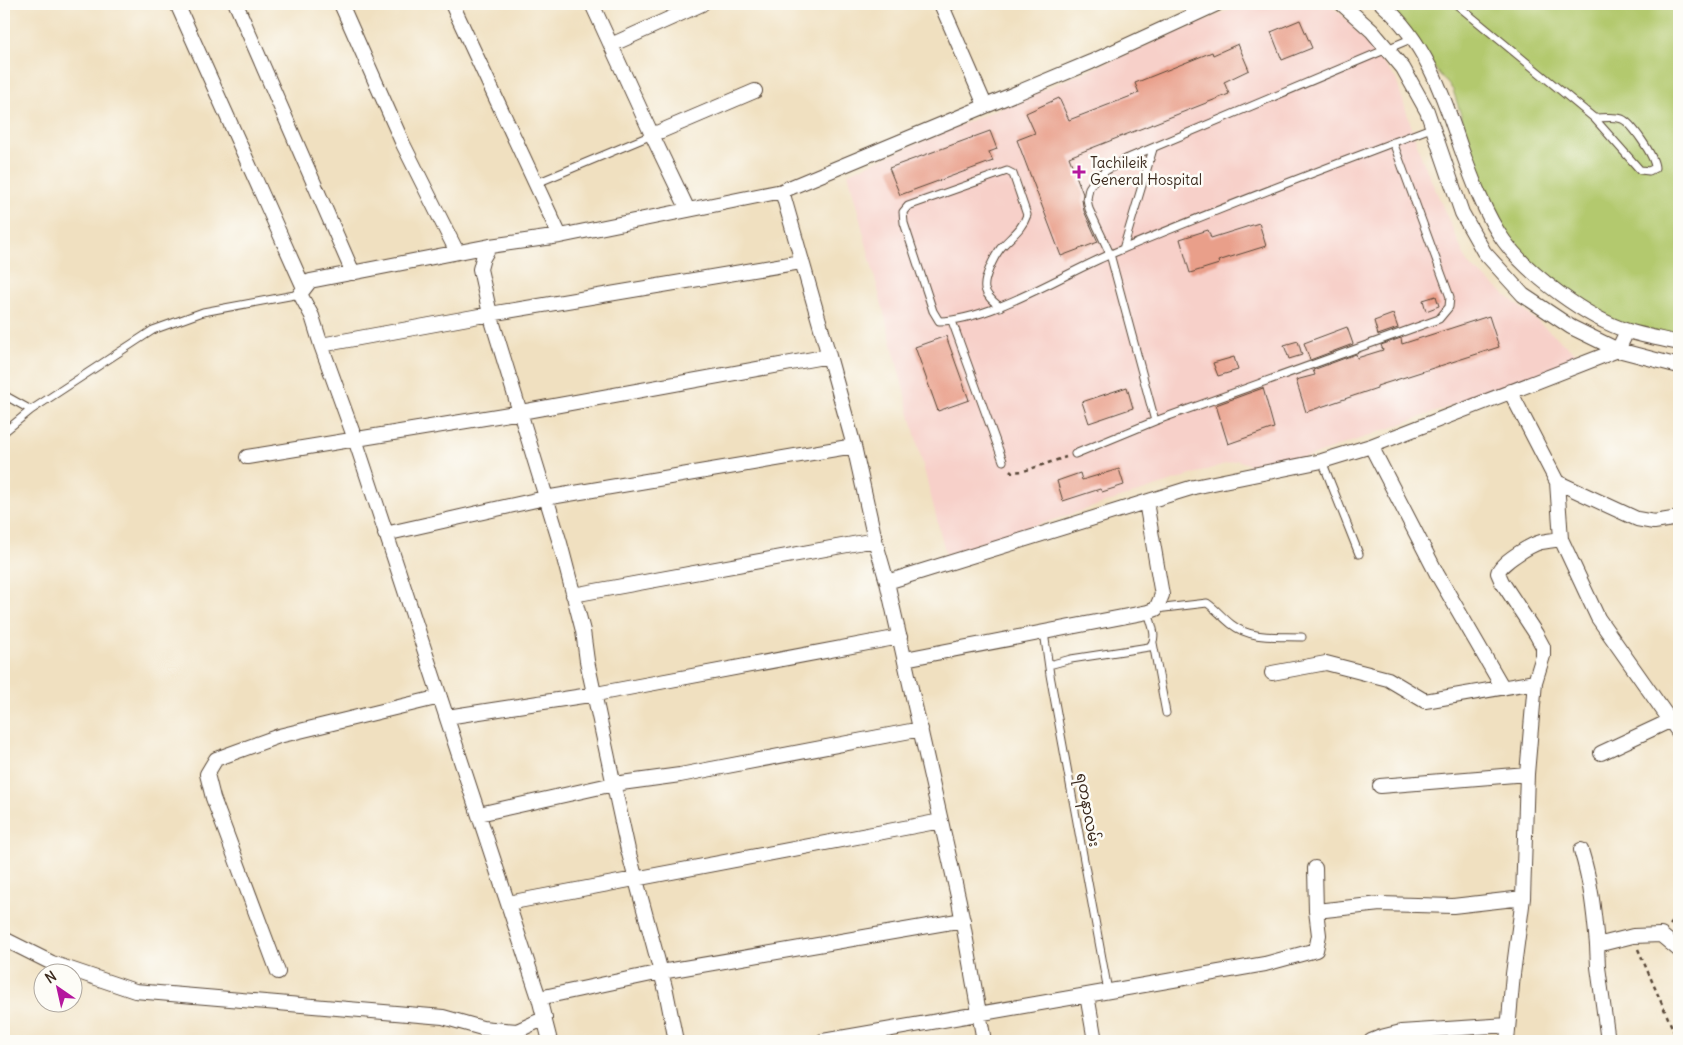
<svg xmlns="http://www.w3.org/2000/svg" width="1683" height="1045" font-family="Delius,'Noto Sans Myanmar',sans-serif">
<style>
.built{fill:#f7d0c9}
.green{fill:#b3c96e;stroke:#777a46}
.building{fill:#e99f8a}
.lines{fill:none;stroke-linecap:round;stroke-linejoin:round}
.service-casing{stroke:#564536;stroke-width:9}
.minor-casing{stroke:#564536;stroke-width:16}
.path{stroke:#564536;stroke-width:2.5;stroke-dasharray:4 4;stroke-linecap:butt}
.service{stroke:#fff;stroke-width:7}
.minor{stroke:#fff;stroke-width:14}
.poi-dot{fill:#b5179e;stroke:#fdfcf7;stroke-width:2}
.labels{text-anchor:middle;stroke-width:5;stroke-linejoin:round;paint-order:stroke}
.poi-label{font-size:15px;fill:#3b2a1e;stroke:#fdfcf7;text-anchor:start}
.street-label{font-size:15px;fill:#3b2a1e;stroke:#fdfcf7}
</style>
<rect width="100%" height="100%" fill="#fdfcf7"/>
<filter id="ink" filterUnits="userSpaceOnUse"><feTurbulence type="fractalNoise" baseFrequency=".02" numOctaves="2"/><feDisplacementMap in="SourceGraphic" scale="10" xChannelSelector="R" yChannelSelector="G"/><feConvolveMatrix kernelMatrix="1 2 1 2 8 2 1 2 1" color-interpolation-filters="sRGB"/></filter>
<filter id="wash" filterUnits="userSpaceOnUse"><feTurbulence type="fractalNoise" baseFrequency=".0096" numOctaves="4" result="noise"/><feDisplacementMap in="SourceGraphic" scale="20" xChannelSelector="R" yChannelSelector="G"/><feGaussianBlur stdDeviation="1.12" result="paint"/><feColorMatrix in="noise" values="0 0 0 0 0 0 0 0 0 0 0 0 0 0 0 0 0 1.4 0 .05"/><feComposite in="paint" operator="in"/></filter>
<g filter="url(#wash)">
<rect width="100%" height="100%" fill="#f0e0c0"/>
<path class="built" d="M1243,4h85l16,12 52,63 26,80 46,105 115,95 -271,97 -56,11 -19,-7 -291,95 -98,-382z"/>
<path class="green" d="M1376,4h303v339l-72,-22 -74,-46 -37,-50 -43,-135 -55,-65z"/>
<g id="blocks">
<path class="building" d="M1300,20l12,28 -30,12 -11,-28z
M1238,44l11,26 -25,12 5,12 -160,63 14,37 -1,6 2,11 14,31 -37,14 -44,-116 18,-7 -9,-20 33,-15 10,22 70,-27 -4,-10 77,-31 1,3z
M990,131l7,18 -8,3 4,9 -93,34 -11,-27z
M1259,223l7,23 -48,15 1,3 -29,9 -10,-34 28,-9 3,8z
M1436,296l3,10 -13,5 -3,-11z
M1393,314l5,14 -20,7 -4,-14z
M1489,316l10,31 -122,39v2l-71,24 -10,-32 19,-5 -2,-5 43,-16 1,4 26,-8 -2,-5 20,-7 1,6z
M1347,327l6,17 -43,16 -6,-17z
M946,336l23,64 -31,11 -23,-64z
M1298,341l4,14 -13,4 -5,-14z
M1234,357l4,13 -20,6 -5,-13z
M1127,387l6,21 -44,15 -7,-21z
M1263,388l11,40 -46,16 -12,-39z
M1119,469l5,16 -22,7 -2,-3 -37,12 -6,-20 23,-8 2,7z"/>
</g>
</g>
<g filter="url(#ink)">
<use href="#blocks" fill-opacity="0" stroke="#564536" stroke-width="1"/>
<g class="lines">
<defs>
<path id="service" d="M1456,4l138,114 46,52 9,1 6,-3c0,-11 -23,-45 -33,-49 -8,-3 -20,-1 -28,-1
M943,9l13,-5
M537,183l115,-48
M1123,249l30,-100
M1000,307c-6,-5 -13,-10 -15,-18 -2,-10 9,-32 15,-40 10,-12 22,-19 27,-34l-14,-41 -6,-3 -99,35 -5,6 1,11 29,88 6,10c53,-1 122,-46 172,-67 105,-45 213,-85 320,-126
M952,321l51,140
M4,395l27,15
M1155,421l-45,-167 -21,-45 -2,-10 2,-11 8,-12 29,-17 287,-121
M4,432l27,-22 122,-80 50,-18 97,-18
M1075,454l80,-33 284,-102 10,-12 1,-10 -57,-155
M1322,461l37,93
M1156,609l51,-6c9,6 15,14 24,21 20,16 46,12 71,13
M1044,632l6,43 58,316
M1153,643l13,70
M1049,665l22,-6 78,-12c10,-8 2,-24 -1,-35"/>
<path id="minor" d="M177,4l127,284
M236,4l117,269
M341,4l62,140 54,108
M452,4l108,232
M592,4l60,131 36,75
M941,4l44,101
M1342,4l30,27 31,37 24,43 35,102 22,39 39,43 48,32 47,23 61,16
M1382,4c44,38 61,91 79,144 10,28 25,69 43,93 25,34 83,77 124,90 16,5 34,8 51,12
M611,45l91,-41
M652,135l103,-44
M490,246l-180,35 -10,13 12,22 9,29 34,94 184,559 11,43
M321,345l169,-31 311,-52
M829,356l25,90 21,94 12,42
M1510,391l47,91 4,57 37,79 81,115
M247,457l274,-45 308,-56 -47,-165
M1557,482l80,37 17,3 25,-4
M385,534l160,-36 309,-52
M573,595l302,-55
M905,659l243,-47 8,-3 6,-14 -16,-93
M1272,673l54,-10 62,16 37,22 110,-19
M1503,688l-66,-114 -66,-128 247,-96 9,-19
M447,717l149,-23 304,-57
M1601,753l77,-36
M1380,786l147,-12
M479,814l135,-30 66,-9 241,-46
M1581,850c10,32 13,61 16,95
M508,903l433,-82
M1316,911l64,-7 73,2 70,-8 4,-124 8,-92 8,-26v-9l-7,-13 -34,-52 -4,-9c2,-10 32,-28 43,-31 6,-1 13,-2 20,-3
M4,939l48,24 83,28 308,26 39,11 35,3 28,-13
M278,972l-65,-174 -6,-24 9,-15 63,-23 161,-39
M1087,995l8,46
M539,998l122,-26 302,-52
M676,1041l-10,-50 -38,-141 -41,-189 -4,-30 -23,-88 -70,-229 -10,-45 3,-11 7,-12 70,-10 222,-45 309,-129 126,-58
M823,1041l442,-77 51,-14 3,-15 -3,-24 -1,-43
M984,1041l-25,-140 -72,-319 307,-95 128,-26 49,-15
M1371,1041l10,-4 20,-5 107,-7
M1507,1041l6,-67 10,-76
M1608,1041l-10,-74 -1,-22 36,-9 28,-1 18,15"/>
</defs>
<use href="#service" class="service-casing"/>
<use href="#minor" class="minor-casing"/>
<path class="path" d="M1010,470l2,2 12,-1 42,-14
M1670,925l9,-10
M1638,949l40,92"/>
<use href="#service" class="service"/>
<use href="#minor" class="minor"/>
</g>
</g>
<path class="poi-dot" d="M1076.5 164.5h5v5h5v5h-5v5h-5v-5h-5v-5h5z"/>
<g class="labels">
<g class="poi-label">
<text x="1090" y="168">Tachileik<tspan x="1090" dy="17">General Hospital</tspan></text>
</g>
<g class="street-label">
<text transform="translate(1088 810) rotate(80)" y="5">ရတနာလမ်း</text>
</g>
</g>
<rect width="1683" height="1045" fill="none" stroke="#fdfcf7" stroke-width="20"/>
<g transform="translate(58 988) rotate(326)"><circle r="24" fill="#fdfcf7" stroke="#afa8a0"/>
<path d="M0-4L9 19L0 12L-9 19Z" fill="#b5179e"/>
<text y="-8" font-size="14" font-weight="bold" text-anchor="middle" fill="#3b2a1e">N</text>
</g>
</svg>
